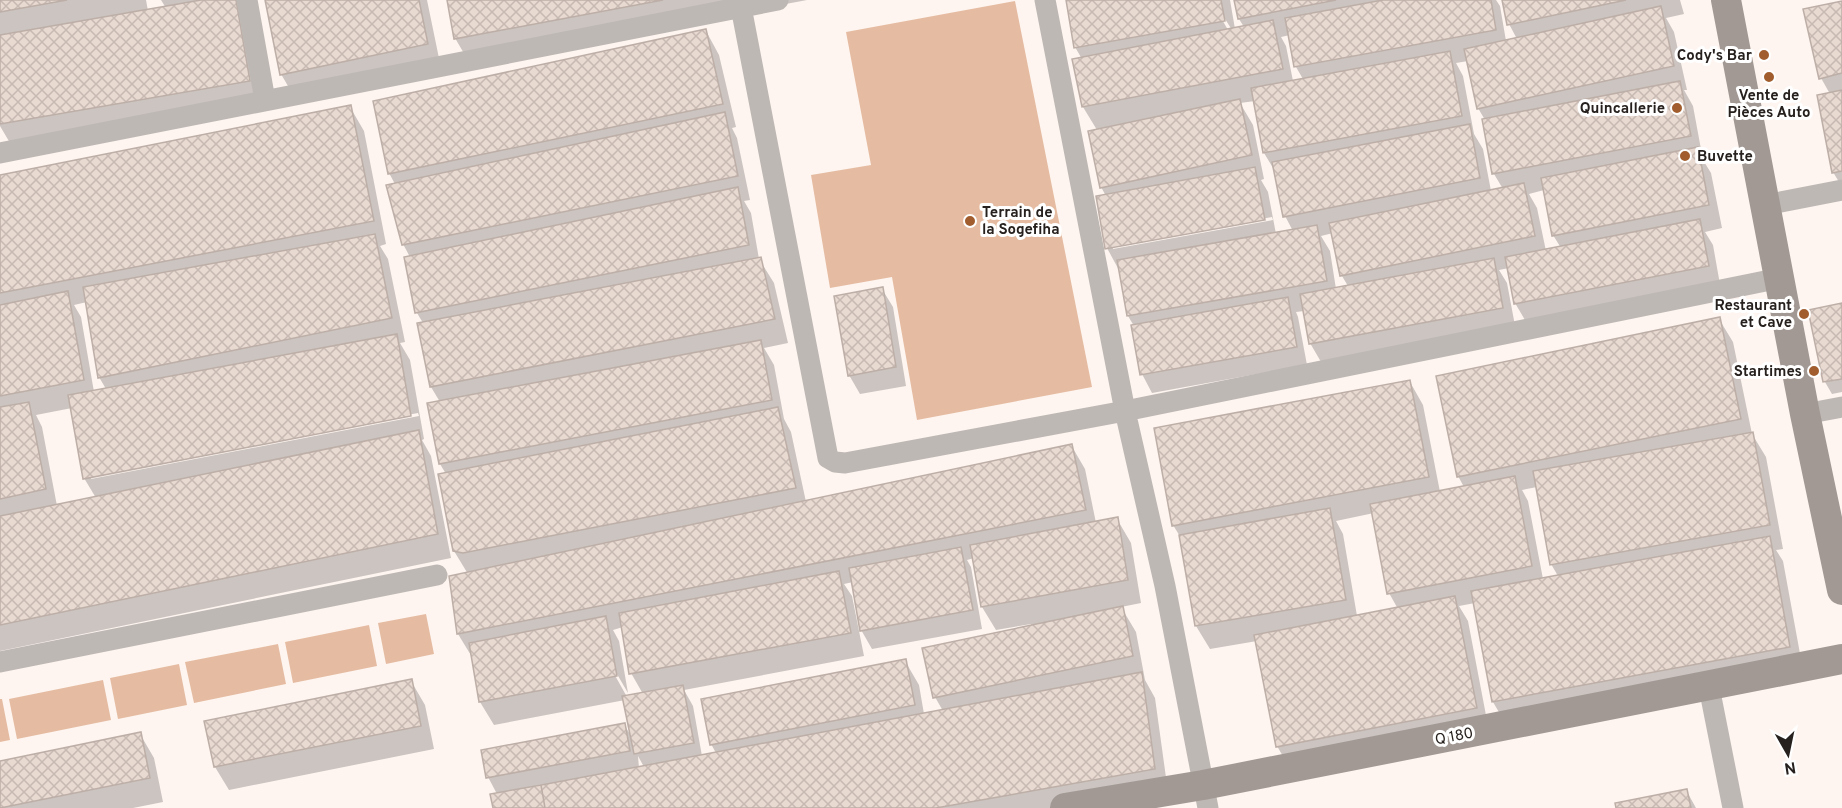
<svg xmlns="http://www.w3.org/2000/svg" width="1842" height="808" font-family="Overpass,sans-serif">
<style>
.grass{fill:#e5bca2}
.shadow{fill:#0003;fill-rule:evenodd}
.building{fill:url(#building-cross-hatch);stroke:#bdafa7;stroke-width:1.5}
.lines{fill:none;stroke-linecap:round;stroke-linejoin:round}
.street{stroke:#beb8b4;stroke-width:21}
.secondary{stroke:#a29994;stroke-width:30}
.poi-dot{fill:#a15d2e;stroke:#fff;stroke-width:2}
.labels{text-anchor:middle;stroke-width:6;stroke-linejoin:round;paint-order:stroke}
.poi-label{font-size:15px;font-weight:bold;fill:#26211e;stroke:#fff;text-anchor:end}
.street-label{font-size:15px;fill:#26211e;stroke:#fff}
</style>
<defs>
<pattern id="building-cross-hatch" width="8" height="8" patternUnits="userSpaceOnUse" patternTransform="scale(1.5)"><rect width="8" height="8" fill="#e8d9d1"/><path d="M0 0l8 8M0 8l8-8" fill="none" stroke="#c7bab3"/></pattern>
</defs>
<rect width="100%" height="100%" fill="#fef5f0"/>
<path class="grass" d="M1015,1l77,386 -175,33 -25,-143 -62,11 -19,-113 60,-10 -25,-133z
M426,614l8,40 -48,10 -8,-41z
M369,625l8,41 -84,17 -8,-41z
M278,644l8,40 -92,19 -9,-41z
M179,664l8,41 -69,14 -8,-41z
M103,680l8,40 -94,19 -8,-40z
M0,699h2l8,41 -10,2z"/>
<path class="shadow" d="M0,0h146l2,11 18,-3 -5,-8h76l26,105 -250,43 -13,-22z
M266,0h161l14,68 -146,30 -14,-24z
M448,0h283l-262,62 -14,-24z
M743,0h64l-58,11z
M1067,0h163l5,29 9,-2 -5,-8 -3,-19h260l4,6 6,35 11,-2 -8,-15 -5,-24h176l4,14 -18,4 8,14 13,58h-3l9,16 10,54 8,13 11,55 -17,4 8,13 8,45 -192,37 -14,-24 -6,-35 -10,2 8,13 9,48 -192,36 -14,-24 -6,-32 -8,1 2,5 9,48 -155,28 -10,-19 -8,-48 -6,-10 -8,-44 -13,-24 -1,-52 -5,-9 -4,-57 -14,-23 -9,-47 8,-1 -7,-12zM1222,14l10,16h-4l-8,-14zM1290,35l6,32 7,12 -10,2 -7,-35 -5,-9zM1468,61l10,47 7,12 9,54 9,15 -12,2 -8,-42 -9,-15 -11,-58 -7,-13zM1255,101l9,52 12,20 9,43 8,15 -17,3 -8,-42 -7,-12 3,-1 -11,-54 -13,-22zM1544,190l9,45 8,13 -15,3 -9,-43 -8,-14zM1272,217l1,3 -160,29v-3zM1333,233l9,43 6,10 -12,3 -6,-38 -9,-15z
M1842,2v185l-9,-15 -3,-78 -9,-16z
M706,31l13,24 17,72 -4,1 5,10 13,62 -6,1 7,12 8,46 15,24 14,60 -24,5 10,17 10,54 7,13 15,70 265,-57 14,24 11,54 21,-4 14,24 10,60 -20,4 15,25 9,48 10,18 13,94 -87,16h-587l3,-14 -9,-17 136,-53 8,14 -7,-38 -131,25 -14,-23 -8,-45 -14,-23 10,-60 -14,-23 -8,-77 -6,-10v-62l-9,-15 -8,-64 -6,-10 -7,-56 -7,-13 -8,-60 -6,-11zM974,558l8,49 14,23 35,-6v3l-96,70 8,14 -19,3 -5,-29 -14,-24 -194,83 5,9 -14,3 -9,-50 -9,-16 180,-34 -12,-60 -8,-12 9,-2 7,46 12,21 110,-20 -11,-62 -4,-7zM623,627l8,46 12,21 -16,3 -15,-27 2,-1 14,24 -9,-52 -6,-11zM638,756l6,11 -5,1z
M350,107l14,24 22,113 -6,2 8,13 17,83 -5,1 10,17 14,79 -2,1 9,16 20,102 -451,93v-474zM87,302l12,75 7,12 -12,3 -13,-75 -7,-12zM72,408l12,70 12,20 -39,8 -15,-79 -6,-12zM418,413l1,3 -328,63v-4z
M882,289l11,18 13,79 -46,8 -11,-19z
M1842,304v88l-10,2 -7,-12 -15,-71z
M1719,319l14,23 19,92 14,23 17,92 -7,1 7,11 20,109 -296,56 -14,-24 -18,-99 -16,3 9,15 21,110 -198,39 -14,-24 -20,-105 -47,8 -14,-23 -15,-88 -8,-13 237,-143 13,23 17,87 24,-5 -6,-11zM1537,487l14,77 7,12 -15,3 -15,-78 -6,-11zM1374,513l15,80 9,16 -41,7 -14,-82 -7,-13z
M411,681l14,24 9,44 -205,41 -14,-23z
M140,734l14,24 9,44 -30,6h-133v-46z
M1686,790l10,18h-79z"/>
<path class="building" d="M0,0h67l-67,12z
M201,0h35l14,81 -250,43v-89z
M265,0h154l9,44 -148,31z
M447,0h216l-209,39z
M1066,0h155l4,21 -151,27z
M1234,0h102l-98,19z
M1383,0h108l5,30 -202,37 -9,-49z
M1502,0h124l-119,25z
M1842,1v72l-23,6 -16,-70z
M1661,6l13,60 -197,43 -13,-60z
M1273,20l10,49 -201,38 -10,-48z
M706,29l17,75 -335,70 -15,-73z
M1450,51l12,65 -199,37 -12,-65z
M1680,81l11,55 -199,38 -10,-55z
M1842,90v81l-10,2 -15,-78z
M1240,99l12,56 -152,33 -12,-57z
M351,105l23,116 -374,72v-118z
M725,112l13,64 -336,69 -16,-60z
M1470,124l10,54 -197,39 -11,-55z
M1698,147l11,58 -157,31 -11,-58z
M1255,167l10,53 -160,29 -9,-53z
M1524,183l11,53 -195,40 -11,-53z
M738,187l11,58 -334,68 -11,-56z
M1700,219l9,47 -195,38 -9,-47z
M1317,225l10,56 -200,35 -10,-56z
M375,234l17,84 -294,60 -15,-91z
M761,257l14,62 -345,68 -13,-64z
M1494,258l9,50 -194,36 -9,-50z
M883,287l13,80 -48,9 -14,-80z
M68,291l16,89 -84,16v-91z
M1288,297l9,50 -157,28 -9,-50z
M1842,303v76l-19,3 -15,-72z
M1720,317l21,102 -284,58 -21,-101z
M397,334l14,82 -328,63 -15,-84z
M761,340l11,60 -333,64 -12,-61z
M1410,380l19,97 -257,49 -18,-98z
M29,402l17,87 -46,10v-92z
M778,407l18,81 -333,65 -10,-2 -15,-77z
M419,430l19,104 -438,91v-109z
M1753,432l17,93 -220,40 -17,-94z
M1072,444l14,66 -629,124 -8,-58z
M1515,476l17,90 -145,28 -17,-90z
M1330,508l16,92 -151,26 -16,-91z
M1118,517l10,63 -147,27 -11,-62z
M1770,536l20,111 -298,55 -21,-111z
M961,547l12,63 -113,21 -11,-63z
M839,571l12,62 -222,41 -10,-61z
M1455,596l22,112 -201,39 -22,-112z
M1123,606l10,50 -200,42 -11,-50z
M606,616l11,60 -138,26 -10,-59z
M906,659l9,46 -205,40 -9,-46z
M1142,672l13,97 -219,39h-391l-4,-23z
M412,679l9,47 -207,41 -10,-46z
M683,685l11,58 -60,11 -12,-58z
M625,723l5,28 -144,27 -5,-28z
M141,732l9,46 -150,30v-47z
M541,785l4,23h-52l-3,-14z
M1687,789l4,19h-75l-1,-5z"/>
<g class="lines">
<path class="street" d="M247,0l18,100
M1045,0l80,411 40,175 43,222
M741,7l87,451 7,4 10,1 280,-52 655,-133
M0,153l778,-153
M1765,205l77,-15
M1805,414l37,-7
M0,662l437,-87
M1709,687l24,121"/>
<path class="secondary" d="M1726,0l79,414 37,176
M1065,808l138,-23 639,-126"/>
</g>
<g class="poi-dot">
<circle cx="1764" cy="55" r="6"/>
<circle cx="1769" cy="77" r="6"/>
<circle cx="1677" cy="108" r="6"/>
<circle cx="1685" cy="156" r="6"/>
<circle cx="970" cy="221" r="6"/>
<circle cx="1804" cy="314" r="6"/>
<circle cx="1814" cy="371" r="6"/>
</g>
<g class="labels">
<g class="poi-label">
<text x="1752" y="60">Cody's Bar</text>
<text x="1769" y="100" text-anchor="middle">Vente de<tspan x="1769" dy="17">Pièces Auto</tspan></text>
<text x="1665" y="113">Quincallerie</text>
<text x="1697" y="161" text-anchor="start">Buvette</text>
<text x="982" y="217" text-anchor="start">Terrain de<tspan x="982" dy="17">la Sogefiha</tspan></text>
<text x="1792" y="310">Restaurant<tspan x="1792" dy="17">et Cave</tspan></text>
<text x="1802" y="376">Startimes</text>
</g>
<g class="street-label">
<text transform="translate(1454 736) rotate(-11)" y="5">Q 180</text>
</g>
</g>
<g transform="translate(1788 754) rotate(171)" stroke="#ffffff" stroke-width="4.5" paint-order="stroke">
<path d="M0-4.5L10 22L0 15L-10 22Z" fill="#26211e"/>
<text y="-9" font-size="16" font-weight="bold" text-anchor="middle" fill="#26211e">N</text>
</g>
</svg>
